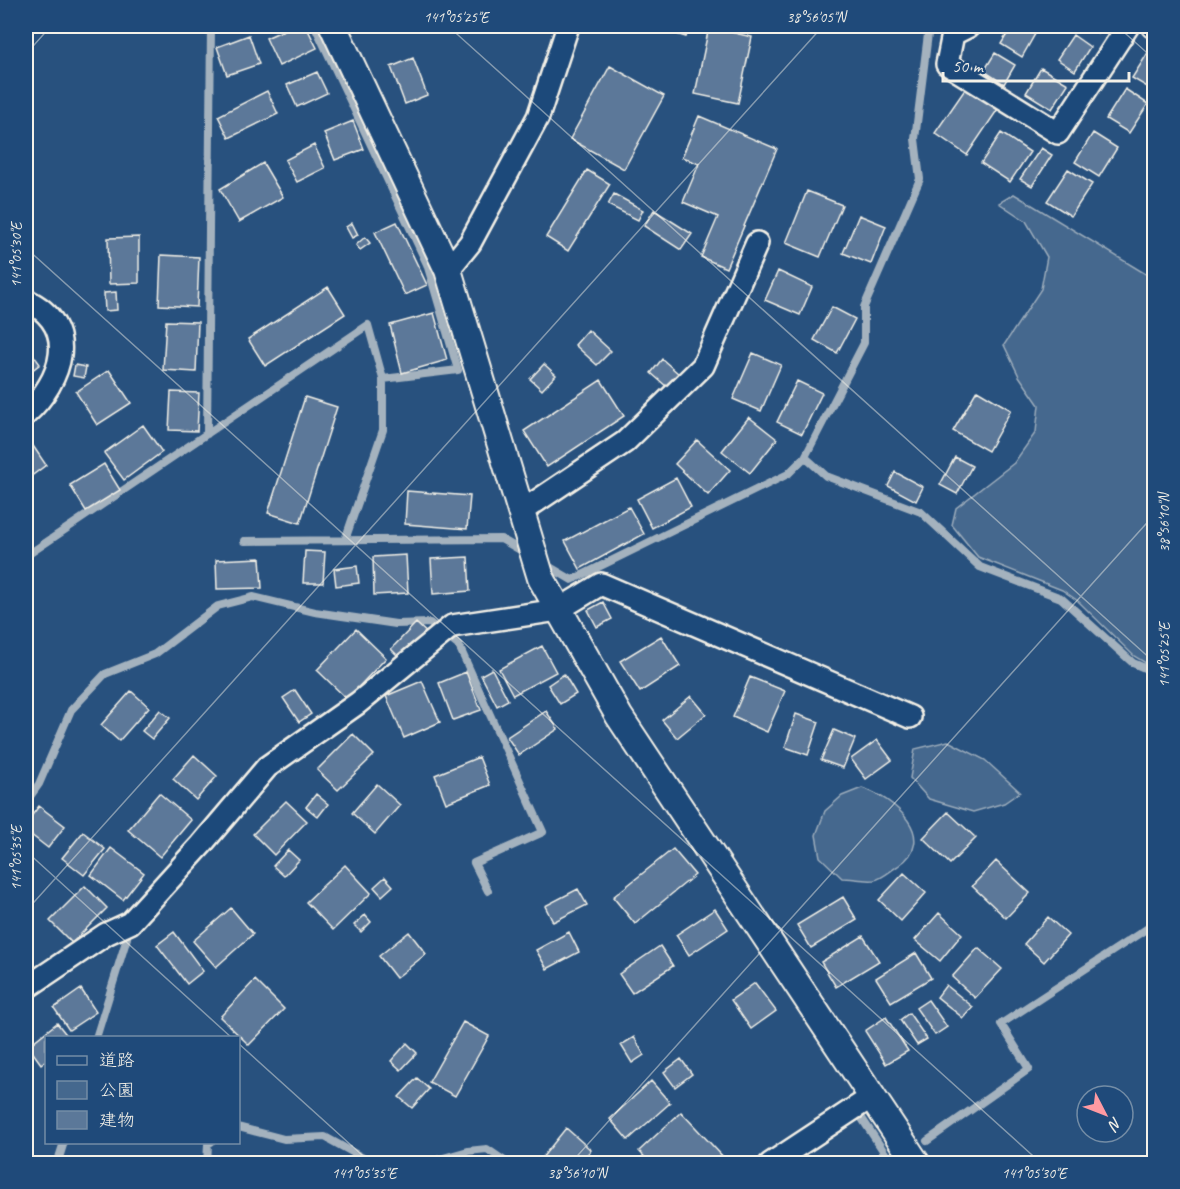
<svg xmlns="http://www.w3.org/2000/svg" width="1180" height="1189" font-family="Caveat,'Klee One',sans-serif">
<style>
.green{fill:#45688e;stroke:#9cacbb;stroke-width:1.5}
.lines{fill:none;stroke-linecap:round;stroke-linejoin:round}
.stream{stroke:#a4b2be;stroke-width:8}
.building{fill:#5b7899;stroke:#f4f1e8;stroke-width:1.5}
.minor-casing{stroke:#f4f1e8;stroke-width:26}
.tertiary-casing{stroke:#f4f1e8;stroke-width:30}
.minor{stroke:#1f4a7a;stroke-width:21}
.tertiary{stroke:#1f4a7a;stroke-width:26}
.ticks{fill:none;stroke:#f4f1e8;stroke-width:1.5;stroke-opacity:0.45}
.neatline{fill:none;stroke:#f4f1e8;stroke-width:2}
.ticks-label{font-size:15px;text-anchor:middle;fill:#f4f1e8}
</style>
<rect width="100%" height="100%" fill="#28517e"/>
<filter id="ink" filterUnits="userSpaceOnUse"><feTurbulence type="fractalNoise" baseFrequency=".0167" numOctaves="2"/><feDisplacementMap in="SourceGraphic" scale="12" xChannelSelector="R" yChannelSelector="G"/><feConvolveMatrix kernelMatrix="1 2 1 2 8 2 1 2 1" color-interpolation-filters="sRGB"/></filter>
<g filter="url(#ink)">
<path class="green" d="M1014,194l140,85v389l-20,-12 -56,-55 -16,-11 -84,-33 -26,-32 4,-17 58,-45 22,-31 3,-27 -20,-29 -15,-31 37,-56 6,-32 -21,-36 -27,-18z
M948,741l37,19 35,32 -16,11 -31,9 -44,-13 -19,-21 5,-29z
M862,788c32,10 78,50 36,78 -7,4 -16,13 -24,14 -10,1 -22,-2 -32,-2l-22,-21 -4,-22 9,-24 17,-15z"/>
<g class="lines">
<path class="stream" d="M207,434l4,-408
M805,457l21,19 95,36 59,55 81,31 72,65 21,9
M345,540l38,-110v-51
M244,541l257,-2 26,15
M26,556l342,-231 15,54 75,-9 -31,-106 -112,-238
M543,563l29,17 216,-106 17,-17 59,-114v-36l56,-128 -5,-40 14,-113
M26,802l13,-18 32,-74 34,-36 50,-20 63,-48 35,-9 62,15 81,12 34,-1 29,23 84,186 -69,31 14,28
M96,1038l31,-100
M861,1117l31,47
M238,1127l46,12 41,-2 49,27
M927,1141l102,-72 -28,-45 153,-100
M57,1164l7,-22
M207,1164l1,-20 3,-2
M422,1164l46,-13 19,-2 22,15"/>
</g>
<path class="building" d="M36,26h47v1l-47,1z
M293,26h13l11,22 -38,18 -13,-28z
M651,26h39l-4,11z
M1012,26h7l16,8 -13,23 -21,-13z
M1086,26h17l-5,7z
M709,27l43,10 -14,66 -43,-9z
M249,35l10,29 -32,11 -10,-28z
M1073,35l17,12 -15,24 -18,-12z
M1149,51l5,4v36l-22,-13z
M995,53l20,12 -11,19 -20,-13z
M413,58l14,37 -22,9 -14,-37z
M610,66l54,30 -40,73 -54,-30z
M1041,68l27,16 -16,25 -26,-16z
M317,72l10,21 -30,14 -10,-22z
M966,88l32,21 -31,46 -32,-22z
M1125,89l23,15 -19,29 -23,-14z
M267,91l11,23 -49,24 -11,-22z
M699,116l78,33 -51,119 -25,-11 17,-40 -35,-15 16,-38 -17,-7z
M353,121l11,28 -29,11 -11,-27z
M1001,133l29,19 -20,30 -29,-19z
M1093,133l24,15 -18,29 -24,-15z
M314,145l11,23 -28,14 -12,-22z
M1041,148l11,7 -20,31 -12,-7z
M263,163l20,34 -44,25 -19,-33z
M1068,169l24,15 -21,32 -24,-15z
M587,170l23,14 -42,67 -22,-14z
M807,191l35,14 -22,52 -34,-14z
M614,194l29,16 -5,10 -30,-15z
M654,210l38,24 -11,16 -37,-24z
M859,215l27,11 -15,38 -28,-11z
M397,222l30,63 -22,10 -30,-63z
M352,223l6,12 -6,3 -6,-11z
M139,237v46l-30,1 -1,-46z
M365,237l5,6 -10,7 -4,-5z
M26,249h5l2,31h-7z
M161,255l38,2 -2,50 -38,-2z
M778,271l34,16 -12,28 -35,-15z
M328,287l17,27 -80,52 -17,-27z
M116,292l1,18 -12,1 -1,-18z
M832,307l23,12 -18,34 -23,-13z
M434,313l13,47 -45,13 -12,-48z
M166,321l32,1 -2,50 -33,-2z
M588,330l23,21 -14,14 -22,-20z
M26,345l14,19 -14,11z
M753,353l28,12 -20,46 -28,-12z
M662,359l17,15 -12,13 -16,-14z
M544,364l12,11 -14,15 -12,-11z
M75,365l11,2 -2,11 -11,-2z
M109,370l22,33 -34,22 -21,-33z
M601,380l23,36 -77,51 -23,-36z
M797,381l25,12 -20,41 -25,-12z
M977,390l34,20 -23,41 -35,-20z
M171,392l28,1 -2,38 -28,-1z
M305,397l32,10 -37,116 -32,-10z
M749,417l28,22 -27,34 -28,-22z
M143,425l19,27 -38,28 -20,-27z
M27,437l19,28 -20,15v-42z
M697,440l33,30 -22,25 -33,-31z
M955,457l17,9 -15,28 -17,-9z
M104,464l16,26 -34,21 -16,-26z
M895,472l28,15 -7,14 -28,-15z
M676,478l15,29 -39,21 -15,-29z
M407,491l63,5 -3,33 -62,-5z
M629,507l15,27 -64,35 -15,-28z
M305,551l20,1 -2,31h-20z
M406,555l2,38 -34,2 -1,-38z
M468,557l2,34 -37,3 -2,-35z
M260,558l2,30 -45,1 -1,-29z
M357,566l2,17 -23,3 -2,-17z
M603,602l9,17 -15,8 -9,-17z
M416,623l15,14 -26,26 -14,-14z
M356,629l30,29 -39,41 -30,-29z
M661,636l19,30 -40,26 -20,-31z
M542,646l14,26 -43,23 -14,-26z
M492,669l16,31 -11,6 -16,-31z
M466,672l15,38 -28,10 -14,-37z
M564,674l12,20 -16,10 -12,-19z
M750,677l35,14 -18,41 -34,-15z
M422,681l18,41 -36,16 -18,-42z
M295,690l16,24 -12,8 -16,-24z
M131,691l18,16 -30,34 -18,-16z
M691,696l15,18 -29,24 -15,-18z
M160,710l10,8 -18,21 -10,-8z
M546,711l12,18 -39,26 -12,-18z
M796,714l23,8 -11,33 -23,-8z
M834,730l21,9 -12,29 -22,-8z
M353,734l21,21 -36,35 -21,-20z
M877,740l15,20 -26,19 -15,-20z
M194,755l23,21 -21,24 -23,-21z
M479,757l11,28 -44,18 -11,-28z
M377,784l23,21 -25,29 -23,-21z
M159,793l32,27 -31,37 -32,-27z
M316,794l12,10 -10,13 -12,-10z
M286,801l21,20 -33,34 -21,-21z
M39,806l26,20 -17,22 -22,-17v-8z
M948,812l28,26 -26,26 -27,-26z
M83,832l22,17 -21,26 -22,-17z
M111,848l33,25 -21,27 -32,-25z
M673,849l22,26 -60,49 -22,-27z
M288,850l11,10 -15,16 -11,-10z
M996,861l34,32 -24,25 -34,-32z
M345,865l26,28 -38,37 -27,-28z
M904,873l22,20 -25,28 -22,-21z
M385,877l8,9 -11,10 -8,-9z
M85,886l22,22 -35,35 -22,-22z
M578,889l9,16 -34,17 -8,-16z
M843,897l14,23 -46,28 -14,-23z
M231,908l22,26 -37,33 -23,-26z
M715,909l13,20 -39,26 -13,-20z
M939,913l23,21 -22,27 -25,-21z
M365,915l6,7 -10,10 -7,-7z
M1048,917l20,18 -24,27 -20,-18z
M174,932l29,39 -16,13 -30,-39z
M409,932l17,22 -30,24 -17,-22z
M569,932l10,20 -32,17 -11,-19z
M863,936l16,25 -43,26 -15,-25z
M26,943l6,5 -6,8z
M660,946l13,20 -41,27 -13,-19z
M978,948l24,21 -27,29 -23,-21z
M916,953l15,25 -40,24 -15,-24z
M255,980l29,29 -35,36 -29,-28z
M755,983l21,28 -25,18 -20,-29z
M946,985l27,22 -10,11 -26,-21z
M81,989l15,23 -27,18 -15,-22z
M928,1000l19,27 -12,8 -19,-27z
M909,1013l18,26 -10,6 -17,-25z
M886,1017l22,34 -22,13 -21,-33z
M463,1022l26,14 -34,60 -26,-14z
M57,1023l12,15h-23v22l-5,4 -13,-18z
M634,1037l10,18 -12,8 -11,-18z
M407,1043l10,10 -16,17 -10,-9z
M681,1059l11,15 -17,13 -11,-15z
M417,1078l12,11 -17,19 -13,-11z
M651,1081l19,22 -42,37 -18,-21z
M681,1112l46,49 -3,3h-73l-12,-13z
M566,1128l25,22 -12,14h-42z"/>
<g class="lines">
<defs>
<path id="minor" d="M969,26l-16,8 -6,30 111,69 70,-107
M1152,26l2,1
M448,270l22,-27 68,-126 30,-91
M26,300c55,26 36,81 0,114
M522,511l103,-69 78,-76 54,-123
M26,988l80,-54 24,-11 71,-78 66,-78 91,-64 94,-77 106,-16 43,-26 309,133
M770,1164l103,-68"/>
<path id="tertiary" d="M333,26l115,244 93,308 78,138 298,448"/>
</defs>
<use href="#minor" class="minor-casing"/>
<use href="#tertiary" class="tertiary-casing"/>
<use href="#minor" class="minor"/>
<use href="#tertiary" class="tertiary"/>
</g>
</g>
<path class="ticks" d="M448,26l706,636M1117,26l37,33M26,54l25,-28M26,248l1016,916M26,851l206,187M26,911l797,-885M238,1043l134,121M570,1164l584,-649"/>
<rect width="1180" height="1189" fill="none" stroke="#1f4a7a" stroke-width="66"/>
<rect x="45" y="1036" width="195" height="108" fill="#1f4a7a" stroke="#748da6" stroke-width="1.5"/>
<rect x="57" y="1056" width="30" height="9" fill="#1f4a7a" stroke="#748da6" stroke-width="1.5"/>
<text x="99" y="1066" font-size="18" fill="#f4f1e8">道路</text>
<rect x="57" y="1081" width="30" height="18" fill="#45688e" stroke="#748da6" stroke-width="1.5"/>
<text x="99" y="1096" font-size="18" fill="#f4f1e8">公園</text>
<rect x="57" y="1111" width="30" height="18" fill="#5b7899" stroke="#748da6" stroke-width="1.5"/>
<text x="99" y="1126" font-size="18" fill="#f4f1e8">建物</text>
<g transform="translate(1105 1114) rotate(132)"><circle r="28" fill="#1f4a7a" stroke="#748da6" stroke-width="1.5"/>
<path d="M0-4.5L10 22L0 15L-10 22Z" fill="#ff9aa2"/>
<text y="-9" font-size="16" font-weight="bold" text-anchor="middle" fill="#f4f1e8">N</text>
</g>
<path d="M943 72v9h186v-9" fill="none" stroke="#f4f1e8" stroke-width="3"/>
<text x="952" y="72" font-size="18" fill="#f4f1e8" stroke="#1f4a7a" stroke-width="4.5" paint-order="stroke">50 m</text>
<rect x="33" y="33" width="1114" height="1123" class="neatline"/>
<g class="ticks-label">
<text x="456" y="22">141°05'25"E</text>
<text x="816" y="22">38°56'05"N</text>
<text transform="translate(16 255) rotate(-90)" y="5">141°05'30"E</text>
<text transform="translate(1164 523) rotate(-90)" y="5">38°56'10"N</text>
<text transform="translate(1164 655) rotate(-90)" y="5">141°05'25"E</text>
<text transform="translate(16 858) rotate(-90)" y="5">141°05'35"E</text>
<text x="364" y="1178">141°05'35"E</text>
<text x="577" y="1178">38°56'10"N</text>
<text x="1034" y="1178">141°05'30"E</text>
</g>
</svg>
